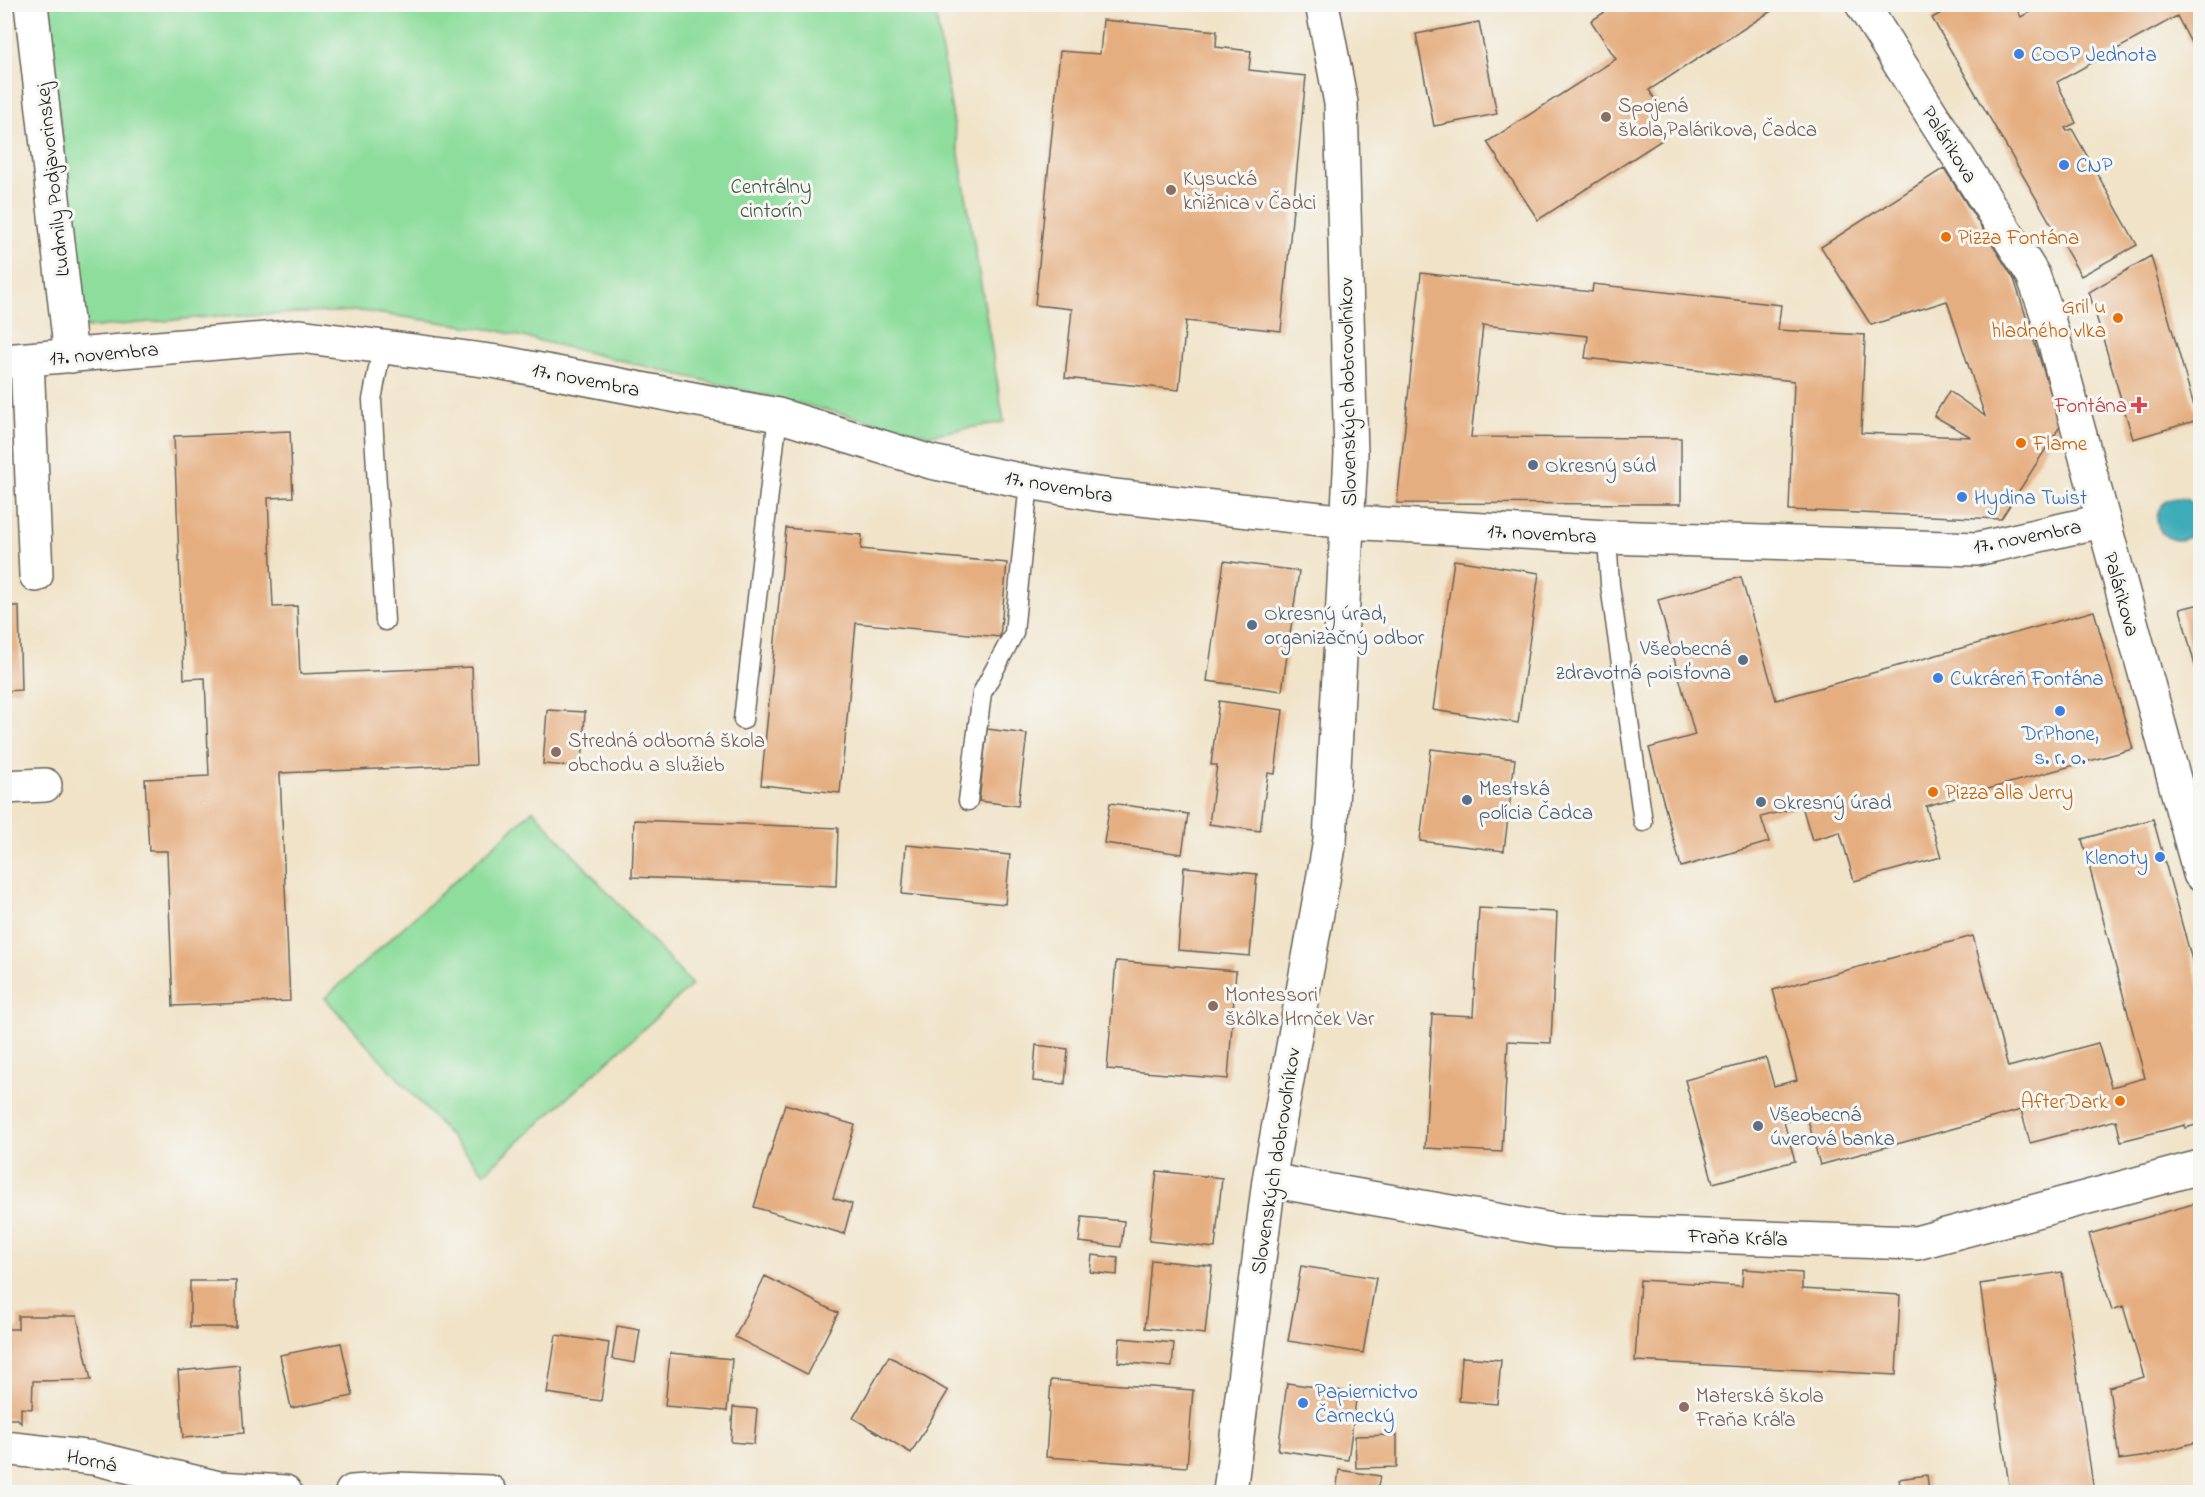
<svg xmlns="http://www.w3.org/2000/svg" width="2205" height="1497" font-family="'Indie Flower',sans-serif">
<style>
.green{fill:#8edd9d;stroke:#557c5c;stroke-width:1.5}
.water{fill:#3cacb8;stroke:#2c646a;stroke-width:1.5}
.building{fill:#e5ae80}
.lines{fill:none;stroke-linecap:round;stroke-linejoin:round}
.lane-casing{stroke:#666258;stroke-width:21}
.street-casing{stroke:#666258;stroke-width:36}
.lane{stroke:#fff;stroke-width:18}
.street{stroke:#fff;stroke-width:33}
.shop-dot{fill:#3f7fe0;stroke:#f6f6f2;stroke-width:2}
.education-dot{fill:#8d6e63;stroke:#f6f6f2;stroke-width:2}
.food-dot{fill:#e8710a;stroke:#f6f6f2;stroke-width:2}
.health-dot{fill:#e0444e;stroke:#f6f6f2;stroke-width:2}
.service-dot{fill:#5c6f8a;stroke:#f6f6f2;stroke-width:2}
.labels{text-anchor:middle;stroke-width:6;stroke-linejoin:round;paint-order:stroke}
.shop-label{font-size:21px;fill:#366cbe;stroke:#f6f6f2;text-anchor:start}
.education-label{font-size:21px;fill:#785e54;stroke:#f6f6f2;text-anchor:start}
.street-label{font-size:21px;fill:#1c1c1c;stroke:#f6f6f2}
.park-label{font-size:21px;fill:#3e5643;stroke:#f6f6f2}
.food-label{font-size:21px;fill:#c56008;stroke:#f6f6f2;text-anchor:start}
.health-label{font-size:21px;fill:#be3a42;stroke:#f6f6f2;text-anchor:end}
.service-label{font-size:21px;fill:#4e5e75;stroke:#f6f6f2;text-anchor:start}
</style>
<rect width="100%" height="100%" fill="#f6f6f2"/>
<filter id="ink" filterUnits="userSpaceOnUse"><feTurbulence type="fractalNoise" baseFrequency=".0167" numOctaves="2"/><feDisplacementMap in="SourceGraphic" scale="12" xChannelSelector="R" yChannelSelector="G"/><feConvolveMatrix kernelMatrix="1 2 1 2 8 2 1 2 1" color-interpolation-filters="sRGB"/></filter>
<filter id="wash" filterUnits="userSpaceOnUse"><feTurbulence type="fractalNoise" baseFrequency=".008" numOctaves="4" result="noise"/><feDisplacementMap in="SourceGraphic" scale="24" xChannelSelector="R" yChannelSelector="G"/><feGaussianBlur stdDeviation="1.35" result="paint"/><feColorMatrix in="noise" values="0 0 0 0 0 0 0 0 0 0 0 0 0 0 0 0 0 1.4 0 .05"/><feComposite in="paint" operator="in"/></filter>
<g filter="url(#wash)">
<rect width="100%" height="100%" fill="#f0e3c8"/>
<path class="green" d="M45,5h889l70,417 -75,13 -434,-105 -134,-19 -143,5 -132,12z
M533,810l159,175 -208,188 -159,-175z"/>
<path class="water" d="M2157 519a21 21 0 1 1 42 0a21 21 0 1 1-42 0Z"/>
<g id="blocks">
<path class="building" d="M1617,4h165l-133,86 12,19 -11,7 15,22 -127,82 -51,-78 129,-83 -25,-38z
M1957,4h57l7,13 23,-13h156v56l-23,-44 -120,66 19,41 -11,5 2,3 5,-2 65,116 -56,31 -149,-258z
M1103,20l114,11 -1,16 35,4 -2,19 57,6 -25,255 -95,-10 -7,69 -114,-12 7,-69 -37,-4 25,-254 40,3z
M1479,22l18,92 -63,12 -18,-92z
M1944,168l70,111 47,146 -60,94 -212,-9 5,-129 -209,-23 3,-22 -105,-11 -12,112 210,1v66l-284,-1 24,-230 171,19 1,-8 188,21 -3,25 87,5 -4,98 110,4 -37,-21 15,-25 36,25 -38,-115 -76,24 -50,-78z
M2151,256l47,164 -65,19 -44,-147z
M290,431l3,66 -25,1 5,109 24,-1 3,68 172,-7 4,98 -196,8 10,228 -117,5 -6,-155h-18l-4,-72 64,-3 -4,-98 -21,1 -10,-243z
M786,528l76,7 -1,14 146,14 -7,74 -144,-14 -16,170 -79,-8z
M1454,560l85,13 -21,150 -85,-13z
M1224,561l75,10 -17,120 -75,-10z
M1741,577l35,123 318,-89 39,138 -207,57 15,51 -87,24 -14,-49 -28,8 -10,-34 -41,11 8,25 -88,25 -32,-119 46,-13 -37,-135z
M2200,604v81l-20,-76z
M4,606h15l2,84 -17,1z
M1219,701l64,9 -8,64 -7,-1 -8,58 -51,-7 8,-59h-6z
M547,710l38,2 -3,55 -39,-3z
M987,729l40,5 -9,72 -39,-5z
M1431,749l84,10 -11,92 -84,-10z
M1110,803l78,11 -6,40 -78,-11z
M2153,819l47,170v135l-15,4v-3l-64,16 -5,-21 -86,23 -9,-33 -201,55 -13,-49 -23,6 11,39 -82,22 -28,-103 81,-22 8,28 23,-6 -24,-90 200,-54 35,131 90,-24 13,44 34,-9 -63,-239z
M634,820l204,8 -2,58 -204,-9z
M906,845l104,10 -5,49 -103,-10z
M1184,867l73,7 -7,82 -72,-6z
M1479,908l78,4 -6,131 -43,-2 -6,111 -77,-4 7,-134 41,2z
M1116,961l120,10 -8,108 -121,-10z
M1036,1045l32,4 -3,35 -32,-3z
M785,1104l70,21 -22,73 19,6 -8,30 -90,-27z
M1157,1171l65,7 -7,70 -66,-7z
M2200,1202v239l-52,15 -29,4 -10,-73 35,-10 -21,-71 -11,4 -23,-76z
M1082,1217l42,4 -3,26 -42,-5z
M1092,1255l26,3 -1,17 -27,-3z
M1151,1260l61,6 -7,68 -60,-6z
M1301,1266l75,12 -13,75 -75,-12z
M1743,1269l59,4v16l98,6 -4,80 -261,-14 5,-81 102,6z
M2062,1272l32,220h-84l-30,-208z
M765,1276l73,37 -31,61 -72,-37z
M190,1281h46v46h-46z
M18,1316h59l14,64 -58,1 -1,28 -11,-1v15l-3,-4h-14v-90h14z
M617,1326l23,4 -5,33 -23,-4z
M556,1335l53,8 -8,58 -54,-8z
M1120,1338l54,5 -2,24 -54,-5z
M341,1343l12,53 -62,12 -11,-53z
M670,1353l62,6 -5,52 -62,-5z
M889,1356l59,35 -37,62 -58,-35z
M1462,1357l39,3 -4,44 -38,-3z
M239,1365l5,68 -61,5 -5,-67z
M1051,1380l142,10 -6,77 -141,-10z
M1287,1383l70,10 -9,67 -70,-10z
M733,1407l24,2 -3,35 -23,-2z
M1397,1435v32l-41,1 -1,-32z
M1339,1470l41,6 -3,16h-41z
M1927,1475l2,17h-28l-2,-13z"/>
</g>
</g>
<g filter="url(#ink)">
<use href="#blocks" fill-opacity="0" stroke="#666258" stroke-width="1.5"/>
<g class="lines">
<defs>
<path id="lane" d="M382,347l-10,53 13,221
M1607,537l3,48 33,237
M743,720l35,-305
M968,801l14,-108 32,-60 15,-151"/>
<path id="street" d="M31,4l40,352
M1862,4l171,271 13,36 154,563
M27,359l9,216
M4,361l296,-25 198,26 280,53 153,47 98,20 67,12 252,28 259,15 370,12 125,-28
M4,787l41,-2
M1269,1180l289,51 358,12 284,-76
M4,1448l90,10 125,30 66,4
M352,1492l43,-3 95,3
M1230,1492l39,-312 61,-339 21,-387 -10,-351 -19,-99"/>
</defs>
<use href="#lane" class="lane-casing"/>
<use href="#street" class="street-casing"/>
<use href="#lane" class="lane"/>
<use href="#street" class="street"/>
</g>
</g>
<g class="shop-dot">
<circle cx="2019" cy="54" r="6"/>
<circle cx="2064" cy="165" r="6"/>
<circle cx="1962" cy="497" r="6"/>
<circle cx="1938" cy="678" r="6"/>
<circle cx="2060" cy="711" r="6"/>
<circle cx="2160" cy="857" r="6"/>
<circle cx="1303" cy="1403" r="6"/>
</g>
<g class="education-dot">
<circle cx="1606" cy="117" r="6"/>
<circle cx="1171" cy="190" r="6"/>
<circle cx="556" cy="752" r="6"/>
<circle cx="1213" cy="1006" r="6"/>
<circle cx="1684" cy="1407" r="6"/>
</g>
<g class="food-dot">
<circle cx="1946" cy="237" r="6"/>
<circle cx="2118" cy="318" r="6"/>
<circle cx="2021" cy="443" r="6"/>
<circle cx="1933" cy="792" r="6"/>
<circle cx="2120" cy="1101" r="6"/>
</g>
<path class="health-dot" d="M2136 396h6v6h6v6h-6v6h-6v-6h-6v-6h6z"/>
<g class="service-dot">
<circle cx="1533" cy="465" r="6"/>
<circle cx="1252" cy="625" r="6"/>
<circle cx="1743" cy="660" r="6"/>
<circle cx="1467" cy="800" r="6"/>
<circle cx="1761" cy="802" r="6"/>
<circle cx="1758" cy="1126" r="6"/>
</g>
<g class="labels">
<g class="shop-label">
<text x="2031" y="61">COOP Jednota</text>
<text x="2076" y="172">CNP</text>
<text x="1974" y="504">Hydina Twist</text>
<text x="1950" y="685">Cukráreň Fontána</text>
<text x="2060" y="740" text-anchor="middle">DrPhone,<tspan x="2060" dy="24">s. r. o.</tspan></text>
<text x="2148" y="864" text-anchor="end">Klenoty</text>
<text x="1315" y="1398">Papiernictvo<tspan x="1315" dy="24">Čarnecký</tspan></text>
</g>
<g class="education-label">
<text x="1618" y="112">Spojená<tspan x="1618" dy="24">škola,Palárikova, Čadca</tspan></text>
<text x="1183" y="185">Kysucká<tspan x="1183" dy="24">knižnica v Čadci</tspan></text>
<text x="568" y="747">Stredná odborná škola<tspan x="568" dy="24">obchodu a služieb</tspan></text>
<text x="1225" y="1001">Montessori<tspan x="1225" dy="24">škôlka Hrnček Var</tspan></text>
<text x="1696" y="1402">Materská škola<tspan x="1696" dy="24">Fraňa Kráľa</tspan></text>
</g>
<g class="street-label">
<text transform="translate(1950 144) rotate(58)" y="7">Palárikova</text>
<text transform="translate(52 180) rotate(-96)" y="7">Ľudmily Podjavorinskej</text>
<text transform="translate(104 353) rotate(-5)" y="7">17. novembra</text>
<text transform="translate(586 379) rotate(11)" y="7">17. novembra</text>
<text transform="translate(1347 392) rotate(-91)" y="7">Slovenských dobrovoľníkov</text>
<text transform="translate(1059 486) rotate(10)" y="7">17. novembra</text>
<text transform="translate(1542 533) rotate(3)" y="7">17. novembra</text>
<text transform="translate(2027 536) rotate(-11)" y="7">17. novembra</text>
<text transform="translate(2122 594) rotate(74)" y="7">Palárikova</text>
<text transform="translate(1275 1161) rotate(-81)" y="7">Slovenských dobrovoľníkov</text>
<text transform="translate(1738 1237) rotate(2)" y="7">Fraňa Kráľa</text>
<text transform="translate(92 1460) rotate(11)" y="7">Horná</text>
</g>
<g class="park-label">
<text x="771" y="193">Centrálny<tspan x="771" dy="24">cintorín</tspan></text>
</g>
<g class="food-label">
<text x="1958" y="244">Pizza Fontána</text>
<text x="2106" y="313" text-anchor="end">Gril u<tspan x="2106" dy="24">hladného vlka</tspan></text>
<text x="2033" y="450">Flame</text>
<text x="1945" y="799">Pizza alla Jerry</text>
<text x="2108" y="1108" text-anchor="end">AfterDark</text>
</g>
<g class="health-label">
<text x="2127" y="412">Fontána</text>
</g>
<g class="service-label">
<text x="1545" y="472">Okresný súd</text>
<text x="1264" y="620">Okresný úrad,<tspan x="1264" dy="24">organizačný odbor</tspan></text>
<text x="1731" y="655" text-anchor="end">Všeobecná<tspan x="1731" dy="24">zdravotná poisťovna</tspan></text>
<text x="1479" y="795">Mestská<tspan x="1479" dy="24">polícia Čadca</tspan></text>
<text x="1773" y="809">Okresný úrad</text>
<text x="1770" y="1121">Všeobecná<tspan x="1770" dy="24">úverová banka</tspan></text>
</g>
</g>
<rect width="2205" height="1497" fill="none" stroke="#f6f6f2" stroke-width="24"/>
</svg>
